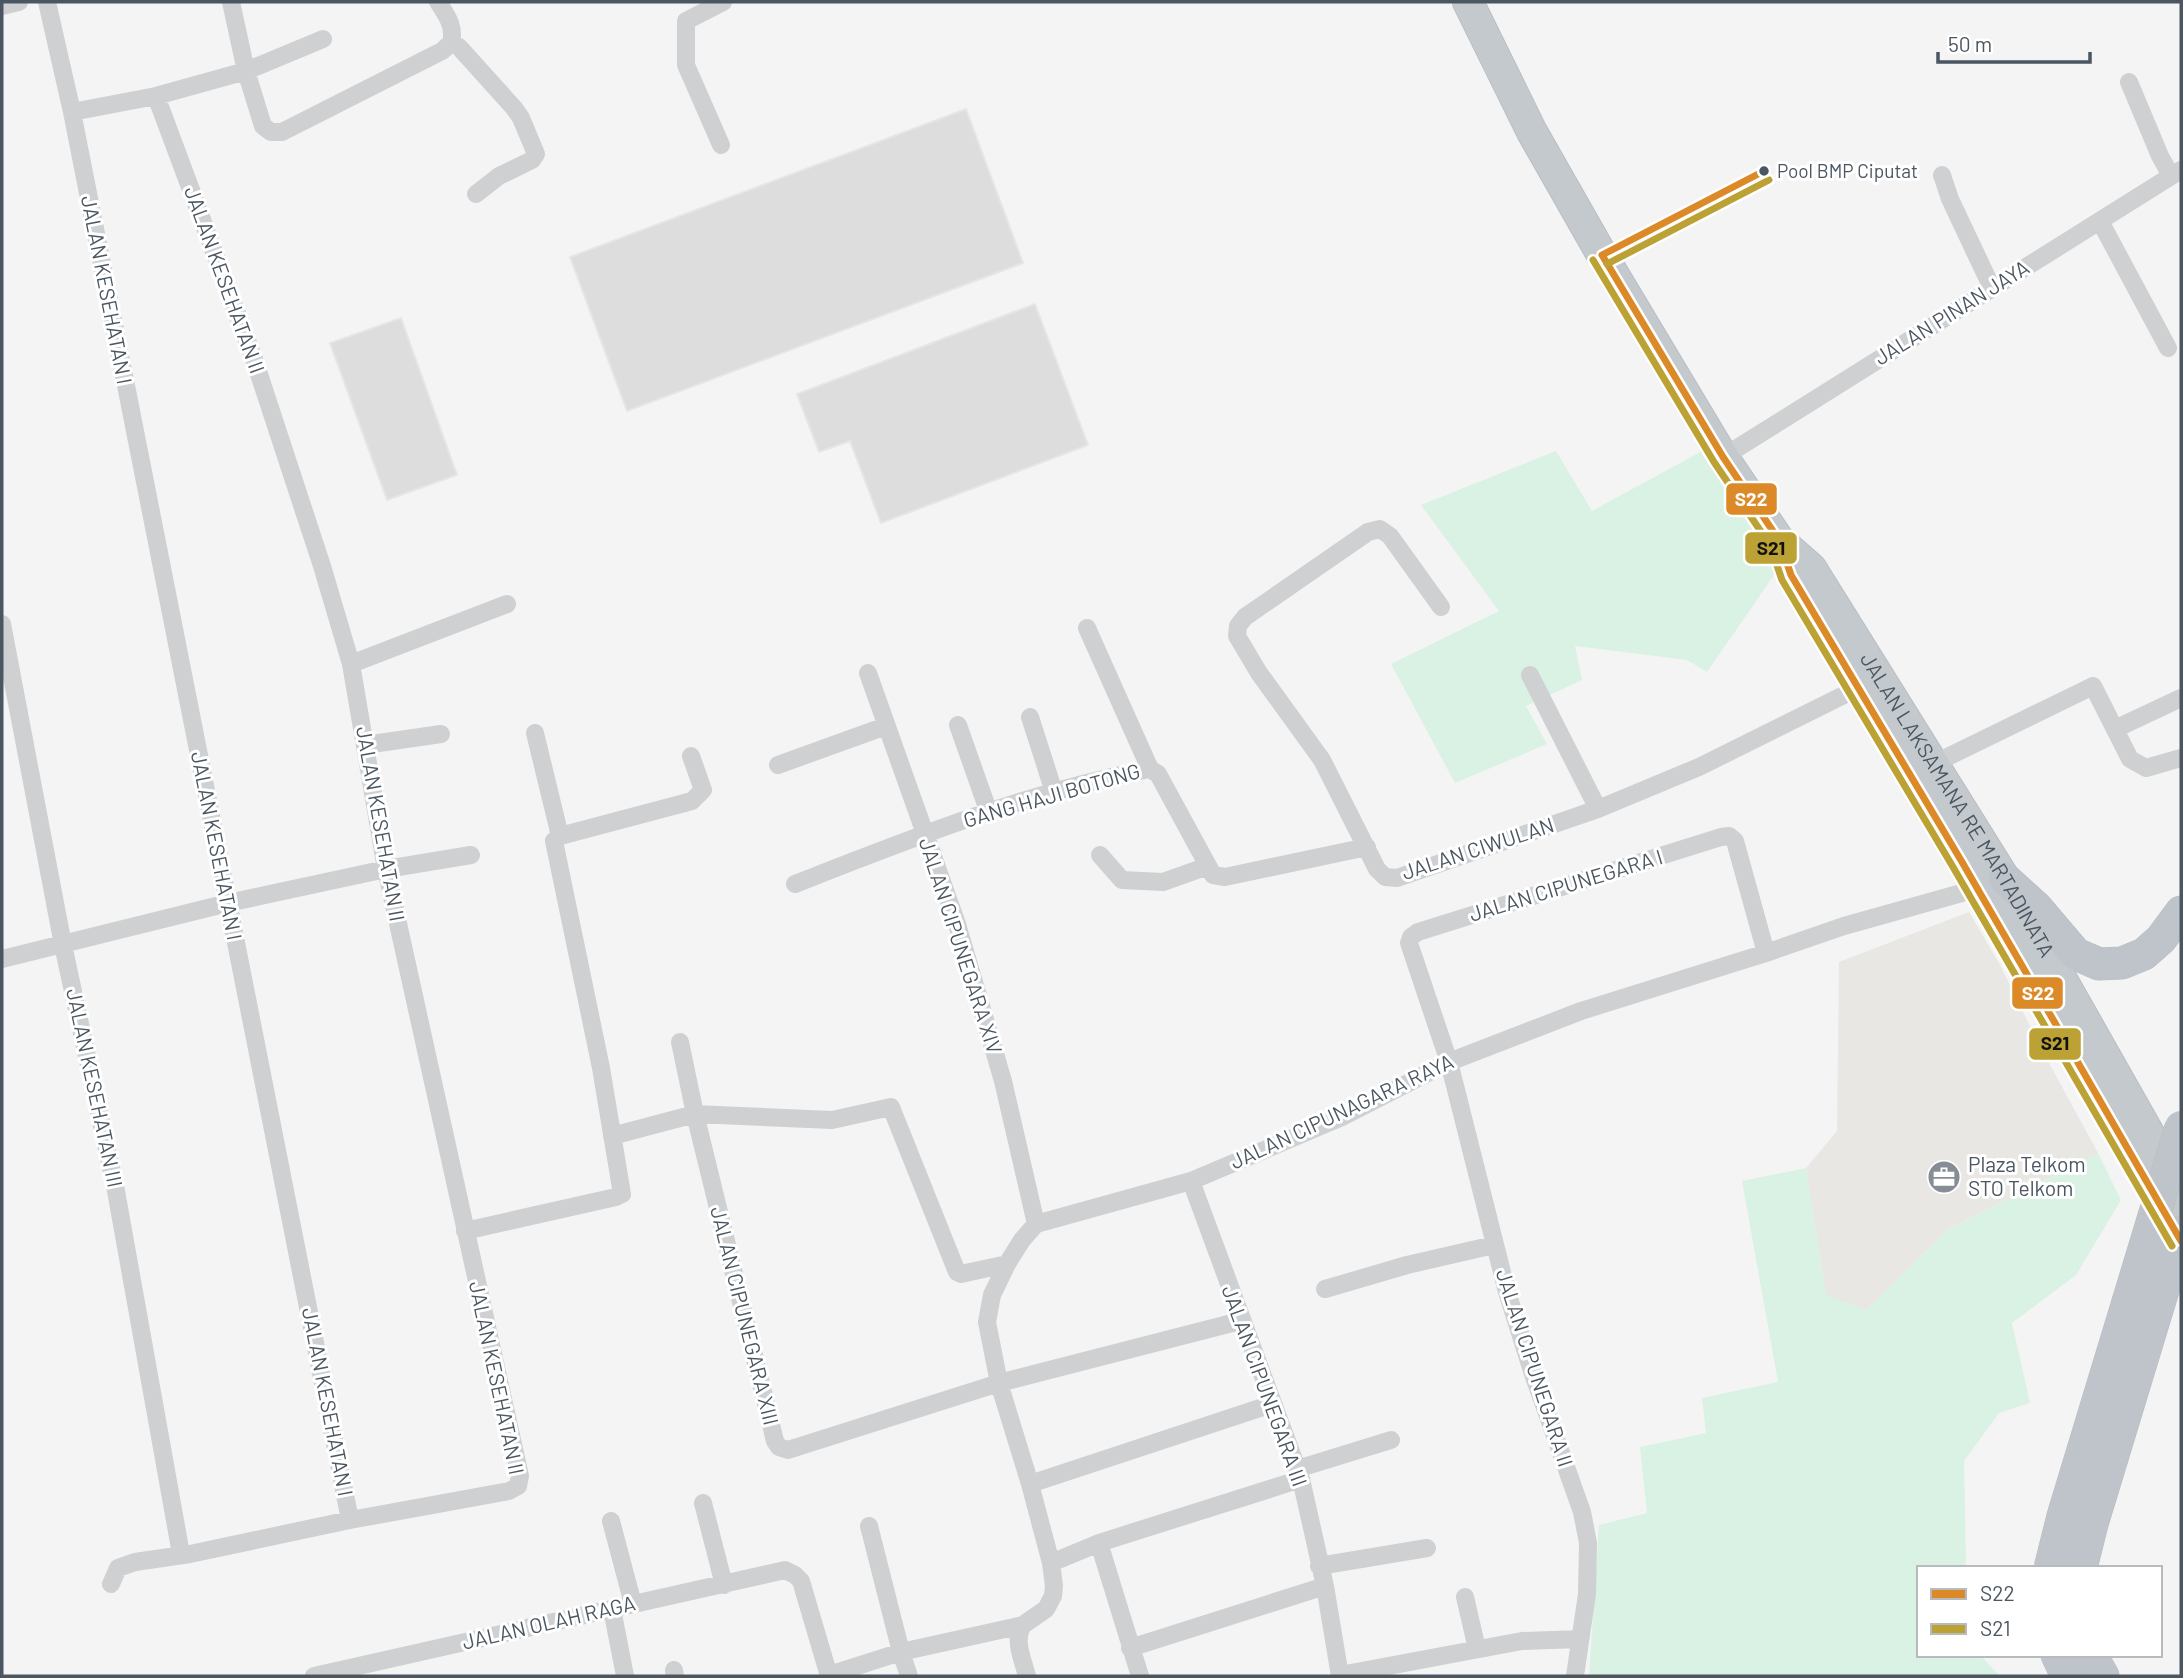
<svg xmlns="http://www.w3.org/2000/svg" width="2183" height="1678" font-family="Barlow,sans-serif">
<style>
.commercial{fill:#e8e7e3}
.green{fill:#d9f2e3}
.building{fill:#ddddde;stroke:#e5e6e7;stroke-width:2}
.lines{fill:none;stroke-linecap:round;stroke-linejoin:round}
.trunk-casing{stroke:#b9bec3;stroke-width:32}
.motorway-casing{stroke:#b9bec3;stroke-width:33}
.minor{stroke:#ced0d2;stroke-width:18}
.trunk{stroke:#c4c9cd;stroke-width:30}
.motorway{stroke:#bec4c9;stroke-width:32}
.motorway-bridge-casing{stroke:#b9bec3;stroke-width:33;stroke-linecap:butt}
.motorway-bridge{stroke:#bec4c9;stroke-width:32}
.bus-1-casing{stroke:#fff;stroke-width:12}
.bus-2-casing{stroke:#fff;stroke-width:12}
.bus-1{stroke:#dc8a27;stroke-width:7}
.bus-2{stroke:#bca135;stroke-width:7}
.bus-dot{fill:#4a5661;stroke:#fff;stroke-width:2.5}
.labels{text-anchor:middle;stroke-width:6;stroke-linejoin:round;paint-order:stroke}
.bus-label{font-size:19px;fill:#4a5661;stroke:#fff;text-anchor:start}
.street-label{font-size:21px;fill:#4a5661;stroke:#fff}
.poi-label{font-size:21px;fill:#4a5661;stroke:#fff;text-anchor:start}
.line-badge{stroke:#fff;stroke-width:2.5}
.badge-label{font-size:19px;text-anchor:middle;font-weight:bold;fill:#fff}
.pale-badge-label{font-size:19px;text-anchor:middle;font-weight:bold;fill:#111}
</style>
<rect width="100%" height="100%" fill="#f4f4f4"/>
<path class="commercial" d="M1969,912l31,53 43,87 55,101 -151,77 -81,80 -40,-14 -20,-128 31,-37 2,-169z"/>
<path class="green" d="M1706,449l75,116 -74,107 -20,-12 -112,-14 7,34 -56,26 21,38 -92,39 -64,-119 108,-53 -78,-106 135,-54 36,60z
M2098,1153l23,47 -45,75 -64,48 18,80 -31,10 -35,48 2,107h-47v87h61l20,21h-411l10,-151 48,-12 -7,-66 66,-14 -4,-35 76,-16 -36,-201 64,-13 20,127 40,15 81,-80z"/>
<path class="building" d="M966,109l57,154 -396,148 -57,-154z
M1035,304l53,141 -207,78 -31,-82 -31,11 -22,-58z
M401,318l56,157 -70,25 -57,-157z"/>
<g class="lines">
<defs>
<g id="trunk">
<path id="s1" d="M1468,2l64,130 70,123 121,202 56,83 32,28 194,311 176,311"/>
<path d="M1786,560l5,15 171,287 205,354"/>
</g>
<path id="motorway" d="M2005,879l31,28 40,47 23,10 23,-1 22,-9 17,-15 20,-27
M2057,1655l10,21
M2091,1655l12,21"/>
</defs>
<use href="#trunk" class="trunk-casing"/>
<use href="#motorway" class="motorway-casing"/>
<path class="minor" d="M47,2l25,110 278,1408 -160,34 -55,8 -17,6 -7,16
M231,2l15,69 17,55 8,6h11l160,-81 9,-8
M438,2c9,14 17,24 13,41
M2,6l17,-4
M451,43l8,4 55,61 7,10 15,36 -4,6 -33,16 -23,18
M2129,82l31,74 11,20
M156,96l90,-25 77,-32
M72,112l84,-16 98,263 68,207 29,98 35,205 134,607 -2,10 -9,5 -159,29
M721,145l-35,-80v-44l37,-19
M1942,175l8,24 42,89
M2100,221l68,127
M1723,457l458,-287
M1441,607l-51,-71 -10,-7 -12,3 -123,85 -7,9 -1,10 22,37 63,87 55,109 8,8 12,1 201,-69 101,-42 159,-79
M2,624l61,321 53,246 65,363
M1087,628l63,141
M351,664l156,-60
M868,673l89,251 46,157 33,143
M1530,675l68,134
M1030,717l24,75
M958,725l31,88
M2115,729l66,-31
M535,733l25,103
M365,745l76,-11
M1933,764l160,-78 37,73 16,9 35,-10
M778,765l108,-39
M1100,855l22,25 41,2 45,-16
M795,884c115,-45 232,-92 355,-115l8,5 55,101 12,2 142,-30
M2,959l226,-56 158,-34 85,-14
M680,1042l15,72 80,327 4,6 9,3 211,-67 241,-62
M612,1136l83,-22 137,6 59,-13 66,165 4,2 46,-10
M1191,1181l110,298 24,107 15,90
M465,1231l151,-34 6,-3 -21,-126 -47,-227 6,-5 132,-35 11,-11 -12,-34
M1325,1289l82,-24 87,-20
M1297,1469l94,-29
M1030,1484l242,-80
M703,1503l21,82
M611,1521l22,83
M1099,1543l41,133
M1051,1563l48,-20 202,-64
M1319,1566l108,-18
M1465,1597l12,52
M612,1609l13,67
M1023,1625c-10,15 0,35 4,51
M1130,1648l195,-62
M674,1670l1,6
M829,1675l72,-23 -32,-126
M1340,1675l182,-34 58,-2
M314,1676l471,-106 10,5 6,6 28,95
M909,1676l-8,-24 122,-27 23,-16 7,-13 1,-10 -3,-23 -21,-79 -31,-101 -12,-61 5,-27 15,-31 15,-24 14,-16 155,-43 151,-64 107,-55 132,-51 185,-58 78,-27 139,-39
M1575,1676l12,-82 1,-51 -6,-31 -49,-138 -26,-82 -58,-230 -40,-119 2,-6 7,-5 303,-95 8,-1 6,5 31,112"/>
<use href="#trunk" class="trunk"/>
<use href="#motorway" class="motorway"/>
<defs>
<path id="motorway-bridge" d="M2050,1568l13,-52 118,-389
M2081,1568l11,-44 89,-293"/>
</defs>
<use href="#motorway-bridge" class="motorway-bridge-casing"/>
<use href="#motorway-bridge" class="motorway-bridge"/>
<defs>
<path id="bus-1" d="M1602,255l121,202 56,83 12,35 171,287 219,379
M1602,255l162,-84"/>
<path id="bus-2" d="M1593,260l121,202 56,83 12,35 171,287 219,379
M1607,264l162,-84"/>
</defs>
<use href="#bus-1" class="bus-1-casing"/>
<use href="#bus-2" class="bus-2-casing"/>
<use href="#bus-1" class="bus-1"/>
<use href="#bus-2" class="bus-2"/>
</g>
<defs>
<symbol id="office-disc" viewBox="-11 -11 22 22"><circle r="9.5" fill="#868d94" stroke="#fff"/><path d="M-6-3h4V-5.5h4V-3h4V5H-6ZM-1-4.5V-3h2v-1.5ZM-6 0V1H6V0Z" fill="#fff"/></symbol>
</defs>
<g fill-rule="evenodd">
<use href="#office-disc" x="1925" y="1158" width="38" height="38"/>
</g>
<circle class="bus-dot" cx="1764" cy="171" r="6"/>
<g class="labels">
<g class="bus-label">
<text x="1777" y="178">Pool BMP Ciputat</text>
</g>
<g class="street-label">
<text transform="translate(224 280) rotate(70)" y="7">JALAN KESEHATAN II</text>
<text transform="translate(106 290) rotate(79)" y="7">JALAN KESEHATAN I</text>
<text transform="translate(1952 313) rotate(-32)" y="7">JALAN PINAN JAYA</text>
<text transform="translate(1052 796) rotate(-16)" y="7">GANG HAJI BOTONG</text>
<text dy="7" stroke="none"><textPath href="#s1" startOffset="943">JALAN LAKSAMANA RE MARTADINATA</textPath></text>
<text transform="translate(380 824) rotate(80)" y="7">JALAN KESEHATAN II</text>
<text transform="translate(216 846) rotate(79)" y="7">JALAN KESEHATAN I</text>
<text transform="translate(1478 849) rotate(-18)" y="7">JALAN CIWULAN</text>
<text transform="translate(1566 886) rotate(-17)" y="7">JALAN CIPUNEGARA I</text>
<text transform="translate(960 946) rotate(72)" y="7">JALAN CIPUNEGARA XIV</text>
<text transform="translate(94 1088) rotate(78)" y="7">JALAN KESEHATAN III</text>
<text transform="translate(1342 1112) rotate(-25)" y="7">JALAN CIPUNAGARA RAYA</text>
<text transform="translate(744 1316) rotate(76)" y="7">JALAN CIPUNEGARA XIII</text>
<text transform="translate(1534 1368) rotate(72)" y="7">JALAN CIPUNEGARA II</text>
<text transform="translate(496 1378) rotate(78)" y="7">JALAN KESEHATAN II</text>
<text transform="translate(1264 1386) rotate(70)" y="7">JALAN CIPUNEGARA III</text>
<text transform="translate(327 1402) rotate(79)" y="7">JALAN KESEHATAN I</text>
<text transform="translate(549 1623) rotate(-13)" y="7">JALAN OLAH RAGA</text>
</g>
<g class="poi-label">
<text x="1968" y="1172">Plaza Telkom<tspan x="1968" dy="24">STO Telkom</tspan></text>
</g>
</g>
<g class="line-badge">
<rect x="1725" y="482" width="53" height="34" rx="7" fill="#dc8a27"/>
<rect x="1744" y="531" width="54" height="34" rx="7" fill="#bca135"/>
<rect x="2011" y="976" width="53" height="34" rx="7" fill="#dc8a27"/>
<rect x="2028" y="1027" width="54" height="34" rx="7" fill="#bca135"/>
</g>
<g class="badge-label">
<text x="1751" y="506">S22</text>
<text x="2038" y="1000">S22</text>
</g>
<g class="pale-badge-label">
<text x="1771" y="555">S21</text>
<text x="2055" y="1050">S21</text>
</g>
<rect width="2183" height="1678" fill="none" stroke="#4a5661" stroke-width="7"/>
<rect x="1917" y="1566" width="245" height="91" fill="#ffffff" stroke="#b7bbc0" stroke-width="2"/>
<rect x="1931" y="1589" width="35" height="10" fill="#dc8a27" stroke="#b7bbc0" stroke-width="2"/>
<text x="1980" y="1601" font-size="21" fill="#4a5661">S22</text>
<rect x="1931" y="1624" width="35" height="10" fill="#bca135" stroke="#b7bbc0" stroke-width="2"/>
<text x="1980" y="1636" font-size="21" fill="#4a5661">S21</text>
<path d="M1938 52v10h152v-10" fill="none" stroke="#4a5661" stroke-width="3.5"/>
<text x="1948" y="52" font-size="21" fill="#4a5661" stroke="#ffffff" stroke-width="5" paint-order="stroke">50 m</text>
</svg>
